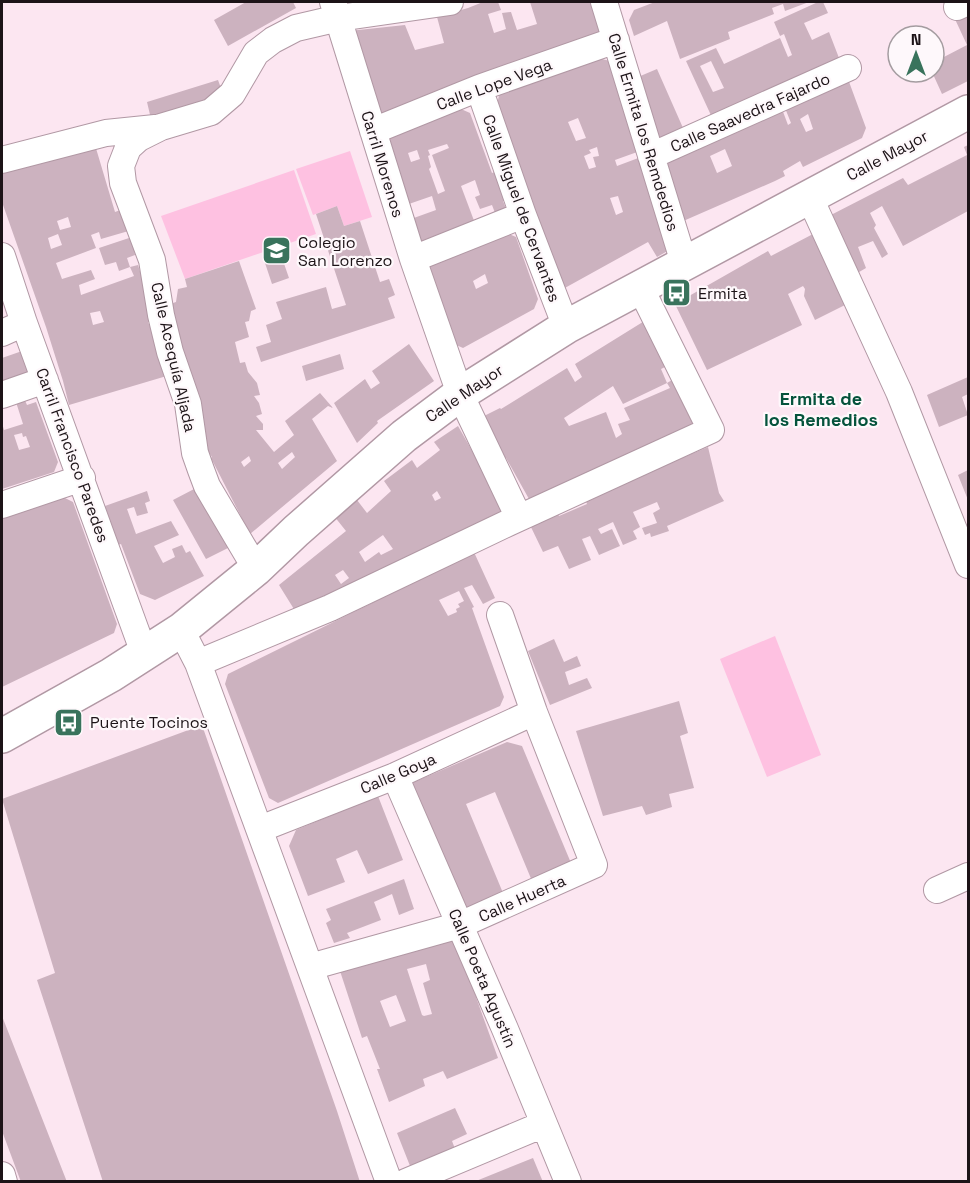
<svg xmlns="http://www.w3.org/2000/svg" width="970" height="1183" font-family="'Space Grotesk',sans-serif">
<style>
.green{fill:#fec1e1}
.building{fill:#ccb2bf;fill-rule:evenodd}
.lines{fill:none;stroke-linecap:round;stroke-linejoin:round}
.minor-casing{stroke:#b198a4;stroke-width:28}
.secondary-casing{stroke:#b198a4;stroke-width:36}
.minor{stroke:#fff;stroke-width:26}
.secondary{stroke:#fff;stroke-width:33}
.labels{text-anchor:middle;stroke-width:4.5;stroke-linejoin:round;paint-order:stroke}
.street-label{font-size:16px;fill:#1c1317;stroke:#fef8fb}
.poi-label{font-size:16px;fill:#1c1317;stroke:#fef8fb;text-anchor:start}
.neighbourhood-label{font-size:18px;font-weight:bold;fill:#05533c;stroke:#fef8fb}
</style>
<rect width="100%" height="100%" fill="#fce6f1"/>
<path class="green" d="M350,151l22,66 -28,9 -7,-20 -24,9 -17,-46z
M294,170l22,64 -131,45 -24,-63z
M775,636l46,119 -54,22 -47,-118z"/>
<path class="building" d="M246,2h47l3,6 -68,38 -14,-26z
M483,2h15l3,8 -13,4 6,19 12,-4 -4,-16 9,-1 6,18 20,-6 -7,-22h64l9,26 -9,10 -217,78 -28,-85 56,-6 10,25 29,-7 -7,-26 31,-9z
M655,2h154l-24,9 -2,-7 -11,4 2,6 -46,18 2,7 -50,20 -13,-38 -33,15 -5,-16 5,-10z
M818,2h5l5,11 -24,10 8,17 17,-8 10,26 -124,66 -29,-63 30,-13 8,16 56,-26 8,19 4,-2 -8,-21 -4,2 -6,-14zM711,61l13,27 -11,4 -13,-26z
M968,13v68l-26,13 -10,-22h2v-29l8,15 25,-13 -13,-28z
M927,30l3,6h-14z
M602,59l8,2 30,90 -25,9 2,6 24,-9 30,92 -14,8 -9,-15 -85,47 -66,-184 2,-10zM578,118l8,20 -10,3 -8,-19zM597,147l2,9 -6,1 3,10 -7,2 -5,-13 7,-3 -2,-3zM618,196l5,16 -7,3 -6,-17z
M657,69l30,68 -28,13 -21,-73z
M848,79l18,49 -4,10 -59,29 -3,-6 -17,10 2,5 -10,5 -94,41 -18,-59 119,-54 6,16 3,-2 -6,-15zM808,114l5,15 -7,3 -6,-13zM725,149l7,17 -15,7 -7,-17z
M218,80l4,11 -14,10 -57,18 -4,-17z
M461,109l9,4 22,60 10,-4 11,29 -10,3 5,13 -11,4 -5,-13 -12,4 -5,-12 5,-2 -5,-15 -14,6 15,40 -57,20 -8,-27 25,-9 -4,-14 -26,9 -22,-65zM447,144l2,4 -17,7 13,36 -7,3 -9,-25 2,-2 -3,-11 2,-1 -2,-5zM417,150l3,9 -9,3 -3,-9z
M95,145l20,67 11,-4 6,22 -31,9 -2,-7 -8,3 5,13 -40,15 6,16 29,-9 4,9 -16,6 2,10 53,-19 -4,-9 8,-2 17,55 -7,2 22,53 -101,30 -6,-24 -17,-54 -44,-125v-33zM68,217l3,10 -11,3 -3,-9zM58,234l4,11 -11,4 -3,-11zM100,311l4,11 -11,3 -3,-12z
M968,145v66l-65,35 -21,-40 -12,7 6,12 -2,3 14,26 -6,4 -9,-17 -15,6 8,21 -12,7 -27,-58 76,-39 5,7 59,-30 -3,-8z
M337,206l7,20 16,-5 20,61 9,-3 6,16 -7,3 7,20 -134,44 -5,-15 15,-5 -5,-17 16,-6 -6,-17 50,-15 6,22 14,-4 -30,-91z
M509,234l7,3 22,62 -4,10 -71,39 -9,-4 -29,-78zM485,274l3,9 -12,6 -3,-8z
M813,234l38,68 -36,18 -11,-24 1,-7 -2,-3 -15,8 14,31 -95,45 -32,-66 93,-53 3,5z
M132,237l3,18 -8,3 3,9 -11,4 -3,-9 -11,3 -6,-17z
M280,252l9,26 -17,6 -9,-27z
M239,261l17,48 -5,2 -2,10 -4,1 4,15 -14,5 5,21 5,-1 3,10 9,11 3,12 -6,1 5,7 3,11 -6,2 7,8v6h-7l18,22 20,-17 -9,-14 35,-28 13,15 -5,-2 -16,13 25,42 -87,73 -39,-76 1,-1 -9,-13 -3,-47 -10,-26 -13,-19 -7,-48 6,-2 2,-13 9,-2 -2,-8zM292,452l3,5 -13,12 -4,-6zM249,456l2,5 -7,6 -3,-5z
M646,320l25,44 -10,5 6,14 -44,21 -10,-18 -49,32 5,8 37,-14 10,26 6,-4 -4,-10 12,-4 -6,-12 46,-20 -3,-5 10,-6 19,49 -167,73 -23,-41 -8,4 -24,-41 26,-13 1,1 66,-41 8,14 7,-5 -7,-13z
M409,344l25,37 -57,40 1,2 -21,20 -23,-40 31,-24 6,10 9,-6 -8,-12z
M25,350l9,27 -32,11v-30z
M340,354l4,15 -38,12 -4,-15z
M968,377v17l-6,3 6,18 -29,12 -12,-32z
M23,396l4,9 9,-3 22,60 -4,10 -52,17v-66l2,7 19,-6 -8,-25zM22,433l1,4 3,-1 4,11 -11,3 -5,-15z
M458,426l50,88 -211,100 -18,-29 67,-54 -12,-15 23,-16 10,13 24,-22 -7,-10 28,-21 5,8 23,-18 -6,-8zM437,491l4,7 -6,3 -3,-6zM383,535l10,14 -12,6 -2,-3 -14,10 -6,-10zM343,570l6,8 -8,6 -6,-9z
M708,447l11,46 5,8 -57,25 2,5 -18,6 -1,-4 -5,2 -3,-7 15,-5 -4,-10 7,-4 -3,-7 -24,10 7,15 -7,4 4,8 -14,6 -10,-23 -15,7 3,5 11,-5 8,17 -21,9 -9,-19 -5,2 -3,1 9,21 -22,9 -11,-23 -15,6 -14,-29 28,-11 2,4 28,-12 -2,-5z
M968,470v30l-10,-25z
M196,488l34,59 -24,12 -33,-59z
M147,491l3,10 -5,2 3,10 -11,3 -3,-9 -7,2 9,25 35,-13 8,14 -25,11 9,17 12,-6 -3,-8 10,-4 4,8 4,-2 14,25 -49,24 -15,-6 -19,-50 -3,1 -1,-4 -12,-35z
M63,497l10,5 44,122 -3,9 -112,54v-170z
M473,550l22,48 -12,6 -11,-19 -8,3 10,19 -2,1 32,89 -4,9 -222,97 -9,-5 -44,-114 3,-10 144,-71zM459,591l5,10 -6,3 2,3 -4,2 1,3 -9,4 -9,-16z
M554,639l10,23 13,-6 4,10 -16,6 4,13 18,-7 5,10 -42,17 -22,-54z
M679,701l9,32 -8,3 14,52 -25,6 3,13 -26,8 -4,-9 -39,10 -27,-85z
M202,725l135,386 23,71h-257l-66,-202 18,-7 -53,-174z
M507,742l15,4 49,117 -39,18 -37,-89 -29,12 37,89 -39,16 -52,-126z
M378,796l25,64 -35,14 -11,-24 -21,9 9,23 -37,14 -19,-50 7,-16z
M404,879l10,30 -15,6 -7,-21 -18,8 7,18 -34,13 3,5 -16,5 -8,-20 5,-3 -5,-11z
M459,939l18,61 21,58 -51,21 -4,-8 -20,8 2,7 -36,16 -12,-33h3l-13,-33 -5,2 -22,-67zM426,964l4,16 -7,3 9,31 -8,2 -2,-1 -15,-46zM396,995l10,26 -16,6 -10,-26z
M2,1016l65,166h-46l-19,-51z
M455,1108l12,26 -15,7 5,13 -43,22 -17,-43z
M533,1158l10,24h-67v-1z"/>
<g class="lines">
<defs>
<path id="minor" d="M333,2l80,257 47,135 59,124
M604,2l80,261
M957,7l11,-5
M479,88l44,127 43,112
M373,131l106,-43 137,-48
M651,156l197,-88
M2,160l104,-27 49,-5
M809,196l90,196 69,173
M2,256l22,67 120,330
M413,259l110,-44
M2,333l22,-10
M2,395l43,-15
M2,505l80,-27
M256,569l-49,-83 -6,-16 -6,-17 -7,-49 -18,-52 -9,-37 -9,-55 -29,-77 -2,-17 7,-18 11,-10 22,-11 50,-15 21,-18 24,-41 17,-13 23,-12 43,-10 111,-16
M181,630l17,33 191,519
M198,663l132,-55 178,-85 203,-93 -71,-143
M395,776l110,253 63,153
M260,829l135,-53 139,-64
M937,890l31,-14
M310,967l150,-42 134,-60 -60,-153 -34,-97
M2,1175l2,7
M406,1182l138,-58"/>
<path id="secondary" d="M2,736l109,-61 70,-45 75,-61 40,-38 108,-95 56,-42 106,-67 402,-215"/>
</defs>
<use href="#minor" class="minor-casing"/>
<use href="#secondary" class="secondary-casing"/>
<use href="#minor" class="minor"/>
<use href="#secondary" class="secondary"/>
</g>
<defs>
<symbol id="school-square" viewBox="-11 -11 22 22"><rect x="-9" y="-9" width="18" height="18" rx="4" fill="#39735c" stroke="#fef8fb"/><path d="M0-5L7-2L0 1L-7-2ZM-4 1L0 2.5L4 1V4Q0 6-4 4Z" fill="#fff"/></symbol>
<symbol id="bus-square" viewBox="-11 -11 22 22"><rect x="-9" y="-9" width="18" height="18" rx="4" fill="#39735c" stroke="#fef8fb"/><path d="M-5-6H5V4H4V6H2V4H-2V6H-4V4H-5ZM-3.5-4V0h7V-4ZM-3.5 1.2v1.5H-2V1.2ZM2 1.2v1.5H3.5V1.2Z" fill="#fff"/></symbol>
</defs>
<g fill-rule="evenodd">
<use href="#school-square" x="260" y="234" width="33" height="33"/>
<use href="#bus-square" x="660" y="276" width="33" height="33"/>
<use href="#bus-square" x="52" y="706" width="33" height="33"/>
</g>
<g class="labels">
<g class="street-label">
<text transform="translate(494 84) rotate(-20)" y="6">Calle Lope Vega</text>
<text transform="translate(750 112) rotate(-24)" y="6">Calle Saavedra Fajardo</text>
<text transform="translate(644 132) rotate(73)" y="6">Calle Ermita los Remdedios</text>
<text transform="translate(887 155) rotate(-28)" y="6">Calle Mayor</text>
<text transform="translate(383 164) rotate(73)" y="6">Carril Morenos</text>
<text transform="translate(522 208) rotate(70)" y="6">Calle Miguel de Cervantes</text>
<text transform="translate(174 357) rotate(77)" y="6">Calle Acequía Aljada</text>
<text transform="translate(464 393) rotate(-34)" y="6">Calle Mayor</text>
<text transform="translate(73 455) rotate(70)" y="6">Carril Francisco Paredes</text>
<text transform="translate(398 773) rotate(-23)" y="6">Calle Goya</text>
<text transform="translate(522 898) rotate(-24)" y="6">Calle Huerta</text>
<text transform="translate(483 978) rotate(67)" y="6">Calle Poeta Agustín</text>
</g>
<g class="poi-label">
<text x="298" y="248">Colegio<tspan x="298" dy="18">San Lorenzo</tspan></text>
<text x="698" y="299">Ermita</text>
<text x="90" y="728">Puente Tocinos</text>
</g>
<g class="neighbourhood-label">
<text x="821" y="405">Ermita de<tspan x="821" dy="21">los Remedios</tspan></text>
</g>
</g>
<rect width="970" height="1183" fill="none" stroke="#1c1317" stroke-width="6"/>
<g transform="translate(916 54)"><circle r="28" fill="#fef8fb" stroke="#a49ca0" stroke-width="1.5"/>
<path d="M0-4.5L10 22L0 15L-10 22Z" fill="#39735c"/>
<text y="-9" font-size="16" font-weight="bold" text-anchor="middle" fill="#1c1317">N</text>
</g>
</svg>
